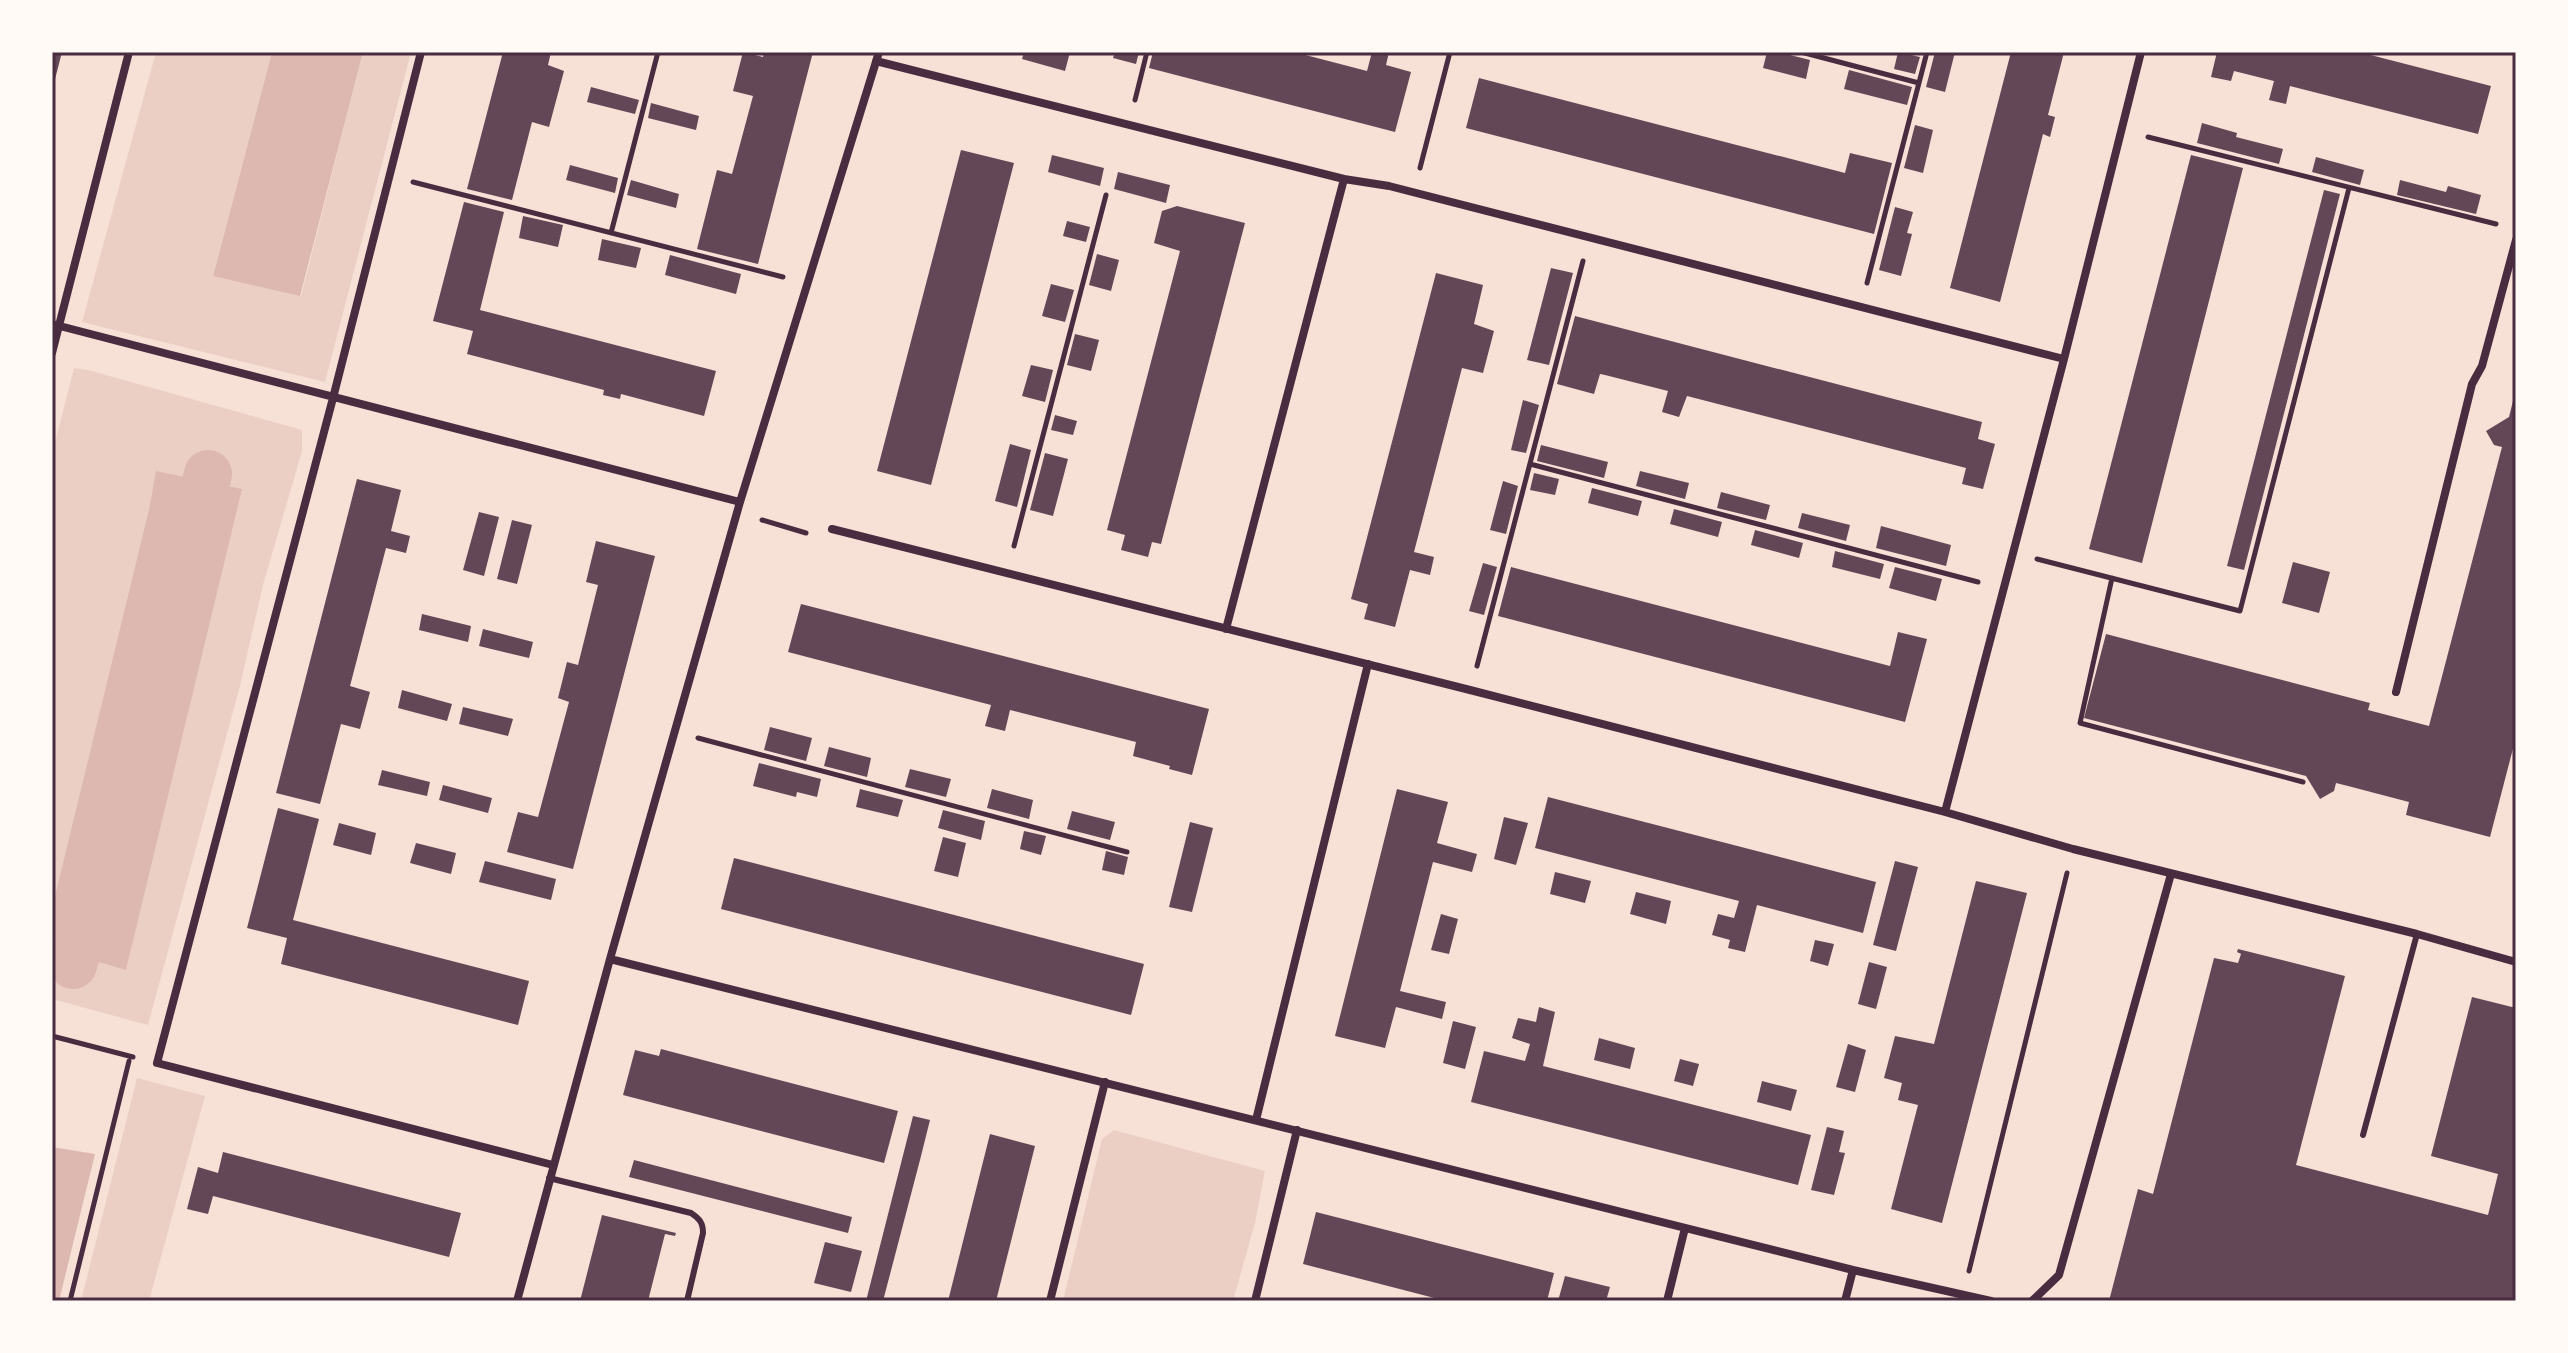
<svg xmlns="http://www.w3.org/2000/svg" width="2568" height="1353" font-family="Raleway,sans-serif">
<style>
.green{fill:#ebcfc5}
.water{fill:#dcb8b0}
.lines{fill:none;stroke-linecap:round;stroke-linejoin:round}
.canal{stroke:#dcb8b0;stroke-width:48}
.building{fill:#644757}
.path{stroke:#4a2c40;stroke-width:5}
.service{stroke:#4a2c40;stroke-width:6}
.minor{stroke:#4a2c40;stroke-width:8}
.neatline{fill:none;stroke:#4a2c40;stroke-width:3}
</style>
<rect width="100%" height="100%" fill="#f7e1d7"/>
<path class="green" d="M156,52h116l-59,223 88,21 62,-244h48l-86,330 -243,-60z
M74,368l14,2 214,60v21l-39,134 -23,101 -92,339 -96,-26v-51l74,21 115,-479 -85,-18 -7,37 -97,399v-454z
M137,1078l68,18 -56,205h-68z
M1114,1130l151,41 -10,52 -22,78h-170l39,-162z"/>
<path class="water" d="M272,52h91l-63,244 -87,-20z
M156,471l86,18 -116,481 -74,-22v-40l97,-399z
M52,1147l43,7 -36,147h-7z"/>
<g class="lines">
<path class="canal" d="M189,544l19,-70
M73,965l20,-72"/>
</g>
<path class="building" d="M52,52h10l-9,35h-1z
M503,52h48l-3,13 16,6 -15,56 -17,-5 -20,78 -45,-11z
M743,52l20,5 1,-5h49l-55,212 -61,-15 20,-79 15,4 21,-78 -20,-5z
M1024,52h46l-5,19 -43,-12z
M1115,52h24l-3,12 -23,-6z
M1153,52h141l73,19 5,-19h17l-3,13 25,7 -16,60 -246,-64z
M1767,52h11l32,8 -4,19 -43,-11z
M1898,52l22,5 -5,17 -21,-5z
M1935,52h20l-10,40 -19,-5z
M2011,52h53l-16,63 7,2 -5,20 -7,-3 -1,4 -42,164 -50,-14z
M2217,52h142l132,34 -13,48 -188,-48 -4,18 -17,-4 5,-19 -40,-10 -3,10 -20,-4z
M1849,70l63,17 -5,18 -63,-16z
M1479,78l366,95 5,-20 42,10 -18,71 -408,-106z
M591,87l48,13 -4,14 -48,-12z
M651,103l48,13 -3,14 -48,-12z
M2202,123l35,10 -1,4 47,12 -4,15 -82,-21z
M1915,125l18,5 -10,43 -19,-5z
M961,150l53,13 -83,322 -54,-14z
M1052,155l52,13 -4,18 -52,-14z
M2191,155l52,13 -101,395 -53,-14z
M2316,157l48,13 -4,15 -48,-13z
M570,165l48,13 -3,15 -49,-13z
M1118,172l52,13 -4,18 -52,-14z
M631,180l48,14 -3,14 -49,-13z
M2400,180l46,12 2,-6 33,9 -5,19 -79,-19z
M2324,190l16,4 -96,376 -17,-4z
M464,202l40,10 -24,98 236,61 -12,45 -83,-22 -1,5 -17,-4 1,-5 -137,-36 6,-23 -40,-10z
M1177,206l68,17 -84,321 -9,-2 -4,15 -27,-7 4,-15 -18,-5 73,-279 -26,-8 8,-32z
M1895,207l18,5 -6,21 5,1 -11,42 -22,-6z
M523,216l40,9 -5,22 -39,-9z
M1067,221l23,6 -4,15 -23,-6z
M602,239l39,9 -5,20 -38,-8z
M1097,254l22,6 -8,31 -22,-6z
M670,255l71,19 -5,20 -71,-19z
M1551,268l22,5 -24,92 -22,-5z
M1436,273l47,12 -9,39 20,7 -11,42 -21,-5 -48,184 20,5 -4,18 -20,-5 -15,57 -31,-8 4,-15 -17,-5z
M1051,284l23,6 -9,32 -23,-6z
M1575,316l407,106 -4,17 17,5 -12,45 -21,-5 4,-16 -279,-72 -8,21 -17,-5 6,-21 -63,-16 -5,-1 -6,20 -37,-10z
M1075,334l24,6 -8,31 -24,-6z
M1031,365l22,5 -8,32 -23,-6z
M2515,393l1,344 -26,100 -84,-22 3,-13 -61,-16 -12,-3 -2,8 -14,8 -14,-23 -222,-58 22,-84 264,69 -2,7 61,16 73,-279 -8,-2 -8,-14 23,-14z
M1523,400l16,5 -13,48 -15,-3z
M1055,415l22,6 -4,14 -22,-5z
M1010,444l21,6 -14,57 -22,-6z
M1541,445l67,17 -4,16 -67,-17z
M1045,453l23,6 -15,57 -23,-6z
M1640,471l49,12 -4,16 -49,-13z
M1534,473l25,6 -4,16 -25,-5z
M357,479l44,11 -10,41 19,5 -4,17 -20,-5 -36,138 20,6 -10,37 -19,-5 -21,80 -44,-11z
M1503,481l15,5 -12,48 -16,-4z
M1592,488l50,13 -4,15 -50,-13z
M1721,492l49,13 -4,15 -49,-12z
M1674,509l48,13 -4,15 -48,-13z
M479,512l20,5 -15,59 -21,-6z
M1802,513l48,12 -4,16 -48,-13z
M512,520l20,5 -15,59 -20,-5z
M1881,526l70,19 -5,21 -70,-18z
M1755,530l48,13 -4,15 -48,-13z
M596,541l59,15 -82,313 -66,-17 11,-40 20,5 31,-115 -11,-4 9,-36 11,3 20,-80 -12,-3z
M1835,551l49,13 -4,15 -48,-12z
M2293,562l37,10 -11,41 -37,-10z
M1483,563l14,4 -13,48 -15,-4z
M1511,567l379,99 8,-34 29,7 -22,83 -407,-106z
M1895,567l47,12 -6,22 -47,-13z
M801,604l408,105 -17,66 -23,-6 1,-3 -37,-10 3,-14 -126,-32 -5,21 -20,-5 6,-21 -203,-53z
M422,614l49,12 -3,16 -49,-12z
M483,629l50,13 -4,16 -50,-12z
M402,690l50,14 -5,17 -49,-13z
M463,707l50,12 -5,17 -49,-12z
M770,727l42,11 -6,23 -42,-11z
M829,747l42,11 -4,19 -43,-11z
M759,763l62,16 -4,18 -20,-5 -1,5 -43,-11z
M910,769l41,10 -5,18 -41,-10z
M382,770l48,12 -3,14 -49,-11z
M443,785l49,13 -4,15 -49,-13z
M860,789l43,11 -5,17 -42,-10z
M992,789l41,11 -4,19 -42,-11z
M1397,789l51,13 -11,41 40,11 -5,18 -39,-10 -33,129 46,11 -4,17 -46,-12 -11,41 -50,-12z
M1548,797l328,85 -13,51 -106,-28 -12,47 -17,-4 2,-8 -18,-5 6,-21 16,4 5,-17 -204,-53z
M278,808l41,11 -26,101 236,61 -11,44 -237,-61 6,-26 -40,-10z
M943,810l42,11 -4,19 -43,-12z
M1072,811l43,11 -5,18 -43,-11z
M1504,817l24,6 -12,42 -22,-6z
M1190,822l23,6 -21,84 -23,-5z
M339,823l37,10 -5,22 -38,-10z
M1024,831l22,5 -5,19 -21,-6z
M943,837l23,6 -8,34 -24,-6z
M416,843l40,10 -5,21 -41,-11z
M1106,851l22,6 -4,18 -22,-5z
M734,858l410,106 -13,51 -410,-106z
M485,861l71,18 -5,21 -72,-18z
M1895,861l23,6 -22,84 -23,-6z
M1555,872l36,9 -6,22 -35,-9z
M1976,881l51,12 -85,330 -51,-14 27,-104 -20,-5 4,-17 -18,-5 11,-42 39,8z
M1636,892l35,9 -5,23 -36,-10z
M1441,914l17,5 -9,35 -18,-4z
M1815,940l19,4 -6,22 -18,-5z
M2238,949l107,27 -49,189 192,50 10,-41 -67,-18 41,-159 44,11v293h-407l29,-112 15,5 61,-236 24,5 3,-9 -4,-2z
M1869,962l18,5 -11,42 -18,-5z
M1539,1007l16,5 -12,54 268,69 -13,50 -327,-83 13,-51 41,10 5,-17 -18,-6 6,-20 18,4z
M1453,1021l23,6 -11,42 -22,-6z
M1599,1038l36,10 -5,21 -36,-9z
M1848,1044l18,6 -11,42 -19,-5z
M661,1049l237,62 -14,52 -261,-68 12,-45 24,6z
M1680,1059l19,5 -6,22 -19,-5z
M1762,1081l35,9 -6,21 -34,-9z
M913,1116l17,4 -10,40 -37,141h-17z
M1827,1127l17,4 -5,21 6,1 -11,42 -23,-5z
M990,1134l45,12 -30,119 -9,36h-48z
M223,1152l238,61 -12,44 -236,-61 -5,18 -21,-5 11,-42 20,6z
M634,1160l218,57 -4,16 -219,-56z
M1316,1212l238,61 -7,28h-101l-143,-37z
M602,1215l74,18 -1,3 -10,-2 -17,67h-68z
M825,1242l37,9 -11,41 -37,-9z
M1565,1276l45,11 -4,14h-48z"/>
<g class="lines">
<path class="path" d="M1801,52l118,31
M1135,100l12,-48
M2148,137l348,87
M1420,168l30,-116
M413,182l370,95
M611,233l47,-181
M1867,283l60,-231
M1530,464l448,118
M762,520l44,13
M1014,546l92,-351
M2037,559l203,52 109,-423
M2112,578l-32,145 223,59
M1477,666l106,-405
M698,738l429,114
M52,1036l81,21
M1969,1271l98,-398
M70,1301l59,-240"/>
<path class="service" d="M2363,1135l54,-201
M549,1178l142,35c9,6 12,10 12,20l-16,68"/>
<path class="minor" d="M421,52l-88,346 -176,665 396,102
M876,61l468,118 45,7 675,173
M52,324l688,178
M52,353l77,-301
M832,529l638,161 475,122 128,37 344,85 99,28
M1226,629l118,-450
M2396,692l76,-308 10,-18 34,-126
M1945,812l119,-453 77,-307
M610,959l1243,311 138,31
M1256,1120l112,-456
M517,1301l93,-342 130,-457 139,-450
M1050,1301l55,-219
M1255,1301l42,-171
M1667,1301l18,-73
M1845,1301l8,-31
M2032,1301l27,-26 112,-401"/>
</g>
<rect width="2568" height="1353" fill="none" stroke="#fffaf5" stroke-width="108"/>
<rect x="54" y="54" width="2460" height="1245" class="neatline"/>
</svg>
